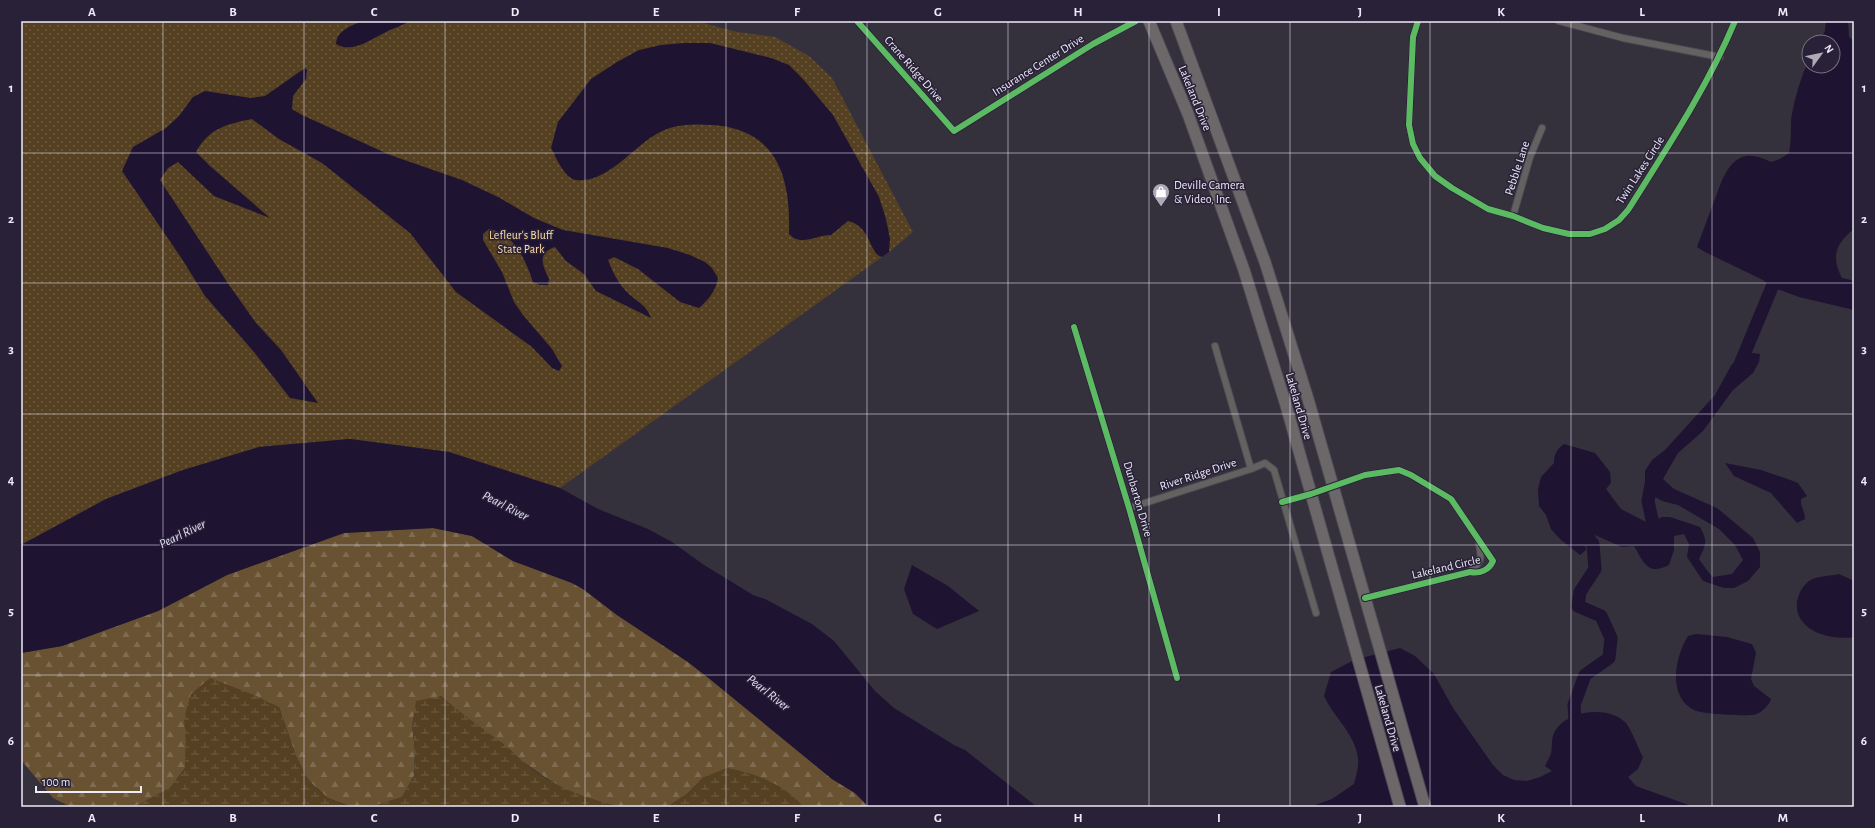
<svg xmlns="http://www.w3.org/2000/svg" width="1875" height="828" font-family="'Alegreya Sans',sans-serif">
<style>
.forest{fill:url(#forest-firs)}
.wetland{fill:url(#wetland-marsh)}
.park{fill:url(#park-dots)}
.water{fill:#1f1332}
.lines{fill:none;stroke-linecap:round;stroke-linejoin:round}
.river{stroke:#1f1332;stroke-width:13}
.street-casing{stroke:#4f4b55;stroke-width:8}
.highway-casing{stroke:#4f4b55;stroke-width:13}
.street{stroke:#646261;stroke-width:6}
.highway{stroke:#6c686a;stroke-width:11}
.cycleway-casing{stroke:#282137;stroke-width:8}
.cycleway{stroke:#5cba63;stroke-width:6}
.grid{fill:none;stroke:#eeeaf8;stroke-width:1;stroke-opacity:0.55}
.labels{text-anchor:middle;stroke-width:3;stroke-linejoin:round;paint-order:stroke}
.street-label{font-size:12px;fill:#eeeaf8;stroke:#282137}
.poi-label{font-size:12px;fill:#eeeaf8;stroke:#282137;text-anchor:start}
.park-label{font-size:12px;fill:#ffdcaa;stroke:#282137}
.water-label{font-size:13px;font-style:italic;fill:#e4ddf8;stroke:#282137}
.neatline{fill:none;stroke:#eeeaf8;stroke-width:1.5}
.grid-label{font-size:13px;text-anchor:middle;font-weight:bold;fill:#eeeaf8}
</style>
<defs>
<pattern id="forest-firs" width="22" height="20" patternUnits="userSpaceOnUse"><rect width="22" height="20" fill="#685232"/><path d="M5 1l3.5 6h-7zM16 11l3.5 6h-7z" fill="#7e6b50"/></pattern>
<pattern id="wetland-marsh" width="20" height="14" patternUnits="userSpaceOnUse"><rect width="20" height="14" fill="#554022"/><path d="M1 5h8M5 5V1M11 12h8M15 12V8" fill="none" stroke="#6e5c43"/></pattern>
<pattern id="park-dots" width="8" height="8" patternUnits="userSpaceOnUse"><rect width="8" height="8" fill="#554022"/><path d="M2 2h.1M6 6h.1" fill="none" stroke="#6e5c43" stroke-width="1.8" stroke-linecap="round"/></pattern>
</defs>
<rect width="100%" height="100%" fill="#34303c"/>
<path class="forest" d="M433,528l39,8 41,25 59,22 11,6 34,26 71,47 23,18 121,99 23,14 14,14h-66l-6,-7 -93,-23 -17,17 -20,13h-47l-30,-8 -23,-8 -22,-14 -23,-16 -20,-18 -42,-30 -19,-17 -29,29 3,26 -1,25 -12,21 -25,8 -21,2h-4l-24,-9 -20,-18 -12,-24 -17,-49 -93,37 -1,24 -15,20 -36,19h-63l-18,-9 -32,-38v-107l41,-7 96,-35 69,-36 117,-42z"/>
<path class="wetland" d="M210,678l44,17 25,12c12,31 18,72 50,91 6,4 15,6 23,9h-218l36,-19 15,-20 1,-24 -2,-26 7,-24z
M441,696c19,17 40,31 60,46 8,6 14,13 21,19 31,26 60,36 98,46h-264l21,-2 25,-8 12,-21 1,-25 -3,-26 4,-24z
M727,768c30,6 56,15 76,39h-136l20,-13 17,-17z"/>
<path class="park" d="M21,21h675l41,11 38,5 34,19 23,22 81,154 -24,20 -329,236 -111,-36 -99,-13 -91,8 -76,23 -77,29 -85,46z"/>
<path class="water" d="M363,21h46c-7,5 -15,7 -23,11 -15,7 -34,22 -50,12 1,-14 15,-18 27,-23z
M1826,21h22l1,16 5,4v188c-19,15 -23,28 -12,49l9,2 3,3v27l-55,-13 -27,-10 -9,-7 -58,-28 -8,-5 25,-67c12,-25 25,-30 49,-18l9,-3 9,-6c2,-11 2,-21 2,-32 2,-16 10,-46 18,-60v5h24v-24h-14l6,-11z
M684,43h26l61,15 18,7 13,13 31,37 46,82 7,22 4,20 -1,13 -7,5c-13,-3 -11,-31 -34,-36l-17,14c-15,0 -30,12 -42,-1 2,-57 -12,-105 -77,-109 -14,-1 -31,-1 -45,4 -30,10 -56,55 -91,51 -12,-2 -20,-23 -25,-32l7,-26 33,-43 26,-17 22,-12 22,-5z
M305,68l2,2 -1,9 -13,17 -1,13 10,6 88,40 72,25 36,17 36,21 29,12 105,18 22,7 15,7 7,6 6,10c-2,13 -10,22 -19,30l-19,-6 -42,-33 -24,-12 -6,3c5,13 11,25 22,35 9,8 16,10 21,23l-55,-27 -12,-17 -18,-13 -11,-14c-19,6 -12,19 -6,32l-1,6h-8l-7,-3c-8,-23 -18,-48 -44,-53l-6,5v6l19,32 12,30 9,13 29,34 10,17 -3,5 -7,-3 -20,-21 -76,-55 -46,-59 -88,-70 -43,-24 -27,-20c-25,5 -43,9 -56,33l14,14 60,52 -56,-22 -36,-34 -10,6 -8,12 67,102 29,41 25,27 37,53 -28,-5 -36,-46 -49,-56 -23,-37 -60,-88 11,-24 33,-19 13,-12 14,-19 12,-6 46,7 14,-2z
M1753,353l7,1 -1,8 -6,11 -20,17 -30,41 -25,22 -15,26 11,10 43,19 36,30 7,14v15l-12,14 -14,7h-10l-21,-7 -16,-24 2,-13 -5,-10 -10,2v14l-5,15c-21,11 -25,-2 -35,-19l-12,1 -34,-15 -4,3 2,15 -6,5 -20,-16 -9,-10 -5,-14 -7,-9 -1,-17 3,-12 13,-14c0,-9 3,-14 10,-19l31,9 15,19 1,11 -5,6 15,20 23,12 9,3 8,-7h9l30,10c8,15 6,17 -1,32l10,14 4,4 19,-3 11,-14 -8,-15 -16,-16 -41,-24 -16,-4 -8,-5 -9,-13v-12l7,-11 13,-10 50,-55 17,-31z
M350,439l99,13 111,36 38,21 50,20 24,13 32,23 49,30 12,4 47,25 22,17 41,50 19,17 60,37 11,5 72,57h-168l-14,-14 -23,-14 -121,-99 -23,-18 -71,-47 -34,-26 -11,-6 -59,-22 -41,-25 -39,-8 -89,5 -117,42 -69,36 -96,35 -41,7v-108l85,-46 77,-29 76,-23z
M1725,463l36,7 32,11 5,2 9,13 -6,3c-1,7 4,12 4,20l-8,4 -26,-30 -37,-17z
M912,565l36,21 31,25 -42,18 -24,-15 -9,-25z
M1839,574l15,7v56c-23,4 -60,-6 -57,-35 1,-7 5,-16 12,-21 8,-5 21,-5 30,-7z
M1696,634l31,3 25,7 4,9 -5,26 3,7 17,13c-2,6 -8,12 -14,15 -6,3 -57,0 -63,-4 -27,-14 -19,-53 -6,-74z
M1400,648l15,8 19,18 19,34 40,57 10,10 11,5 13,1 13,-4 12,-6 -7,-5c2,-4 4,-8 6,-12 2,-9 -1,-17 6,-26 14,-18 51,-22 68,-6 6,6 13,26 18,35l-5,12 -10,8 8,9 58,21h-384l22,-8 22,-15c2,-8 5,-17 4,-25 -2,-24 -25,-43 -34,-63l7,-24 23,-12z"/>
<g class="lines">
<path class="river" d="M1736,374l36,-87
M1575,521l18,23 2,25 -15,23 -2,14 23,10 10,22 -2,20 -24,17 -11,30 2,29
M1641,536l12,-12 -5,-23 5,-27"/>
<defs>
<path id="street" d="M857,21l97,110 139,-87 43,-23
M1418,21l-5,16 -4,88 4,19 7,14 15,18 17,12 36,21 25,7 30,12 26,6h21l15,-5 14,-9 9,-10c39,-62 79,-122 107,-189
M1559,21l64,17 97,19
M1513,216l17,-59 12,-29
M1074,327l55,181 48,170
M1215,346l36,123 14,-6 9,7 42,143
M1282,502l29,-8 54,-19 34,-5 12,5 40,24 42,62c-4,9 -13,13 -23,11l-105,26
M1129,508l122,-39
M1470,572c12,-11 12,-13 9,-29"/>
<path id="highway" d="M1149,21l39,93 56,156 41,132 115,405
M1176,21l89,241 43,137 117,408"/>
</defs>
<use href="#street" class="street-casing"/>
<use href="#highway" class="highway-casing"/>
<use href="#street" class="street"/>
<use href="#highway" class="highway"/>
<defs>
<path id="cycleway" d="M857,21l97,110 139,-87 43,-23
M1418,21l-5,16 -4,88 4,19 7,14 15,18 17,12 36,21 25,7 30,12 26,6h21l15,-5 14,-9 9,-10c39,-62 79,-122 107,-189
M1074,327l55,181 48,170
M1282,502l29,-8 54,-19 34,-5 12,5 40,24 42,62c-4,9 -13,13 -23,11l-105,26"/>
</defs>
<use href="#cycleway" class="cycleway-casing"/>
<use href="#cycleway" class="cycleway"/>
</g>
<path class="grid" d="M163,21v786M304,21v786M445,21v786M585,21v786M726,21v786M867,21v786M1008,21v786M1149,21v786M1290,21v786M1430,21v786M1571,21v786M1712,21v786M21,153h1833M21,283h1833M21,414h1833M21,545h1833M21,675h1833"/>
<defs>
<symbol id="shop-pin" viewBox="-11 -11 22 30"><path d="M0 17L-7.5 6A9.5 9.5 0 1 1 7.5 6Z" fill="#ada9b6" stroke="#282137"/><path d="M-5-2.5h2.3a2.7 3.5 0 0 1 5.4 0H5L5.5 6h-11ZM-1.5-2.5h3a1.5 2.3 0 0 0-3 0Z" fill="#fff"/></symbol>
</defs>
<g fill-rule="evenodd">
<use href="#shop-pin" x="1151" y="182" width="20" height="27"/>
</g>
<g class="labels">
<g class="street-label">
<text transform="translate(1038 65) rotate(-32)" y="4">Insurance Center Drive</text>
<text transform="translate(914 69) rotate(49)" y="4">Crane Ridge Drive</text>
<text transform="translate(1195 98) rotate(68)" y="4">Lakeland Drive</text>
<text transform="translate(1517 168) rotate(-72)" y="4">Pebble Lane</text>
<text transform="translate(1640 170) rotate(-57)" y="4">Twin Lakes Circle</text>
<text transform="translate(1299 406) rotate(74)" y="4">Lakeland Drive</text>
<text transform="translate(1198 474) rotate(-18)" y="4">River Ridge Drive</text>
<text transform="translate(1138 499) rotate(74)" y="4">Dunbarton Drive</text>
<text transform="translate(1446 567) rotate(-13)" y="4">Lakeland Circle</text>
<text transform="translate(1388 718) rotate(74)" y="4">Lakeland Drive</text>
</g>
<g class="poi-label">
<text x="1174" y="189">Deville Camera<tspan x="1174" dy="14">&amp; Video, Inc.</tspan></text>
</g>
<g class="park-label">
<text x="521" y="239">Lefleur's Bluff<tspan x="521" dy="14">State Park</tspan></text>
</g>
<g class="water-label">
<text transform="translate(506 505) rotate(27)" y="5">Pearl River</text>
<text transform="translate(182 533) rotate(-26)" y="5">Pearl River</text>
<text transform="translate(769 692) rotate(38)" y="5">Pearl River</text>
</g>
</g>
<rect width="1875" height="828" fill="none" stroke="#282137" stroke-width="44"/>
<g transform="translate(1821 54) rotate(57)"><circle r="19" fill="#282137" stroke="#777184"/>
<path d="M0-3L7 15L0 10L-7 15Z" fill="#ada9b6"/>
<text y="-6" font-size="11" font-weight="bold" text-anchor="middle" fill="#eeeaf8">N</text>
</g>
<path d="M36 786v6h105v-6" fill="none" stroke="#eeeaf8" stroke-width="2"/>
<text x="42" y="786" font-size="12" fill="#eeeaf8" stroke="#282137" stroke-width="3" paint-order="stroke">100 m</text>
<rect x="22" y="22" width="1831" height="784" class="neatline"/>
<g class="grid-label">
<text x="92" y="16">A</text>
<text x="233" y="16">B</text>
<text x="374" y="16">C</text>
<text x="515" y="16">D</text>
<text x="656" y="16">E</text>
<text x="797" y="16">F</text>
<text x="938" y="16">G</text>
<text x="1078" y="16">H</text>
<text x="1219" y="16">I</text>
<text x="1360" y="16">J</text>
<text x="1501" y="16">K</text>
<text x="1642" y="16">L</text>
<text x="1783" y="16">M</text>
<text x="11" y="92">1</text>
<text x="1864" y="92">1</text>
<text x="11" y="223">2</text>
<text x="1864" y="223">2</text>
<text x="11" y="353">3</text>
<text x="1864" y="353">3</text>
<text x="11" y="484">4</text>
<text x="1864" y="484">4</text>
<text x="11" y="615">5</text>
<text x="1864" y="615">5</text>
<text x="11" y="745">6</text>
<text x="1864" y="745">6</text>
<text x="92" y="822">A</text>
<text x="233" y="822">B</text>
<text x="374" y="822">C</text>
<text x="515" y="822">D</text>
<text x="656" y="822">E</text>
<text x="797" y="822">F</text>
<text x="938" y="822">G</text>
<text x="1078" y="822">H</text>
<text x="1219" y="822">I</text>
<text x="1360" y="822">J</text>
<text x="1501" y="822">K</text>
<text x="1642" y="822">L</text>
<text x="1783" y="822">M</text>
</g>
</svg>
